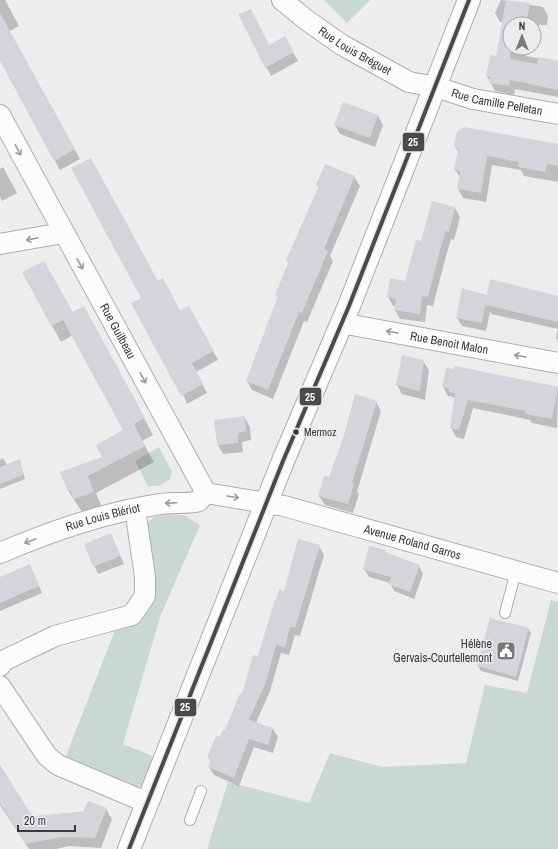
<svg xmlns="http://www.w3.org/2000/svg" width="558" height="849" font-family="'Archivo Narrow',sans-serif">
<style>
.green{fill:#c9d9d1}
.shadow{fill:#0003}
.building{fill:#d4d4da}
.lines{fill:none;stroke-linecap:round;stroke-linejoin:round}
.service-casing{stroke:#aeaeaf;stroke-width:12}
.minor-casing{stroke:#aeaeaf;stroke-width:22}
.tertiary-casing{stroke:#aeaeaf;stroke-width:24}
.service{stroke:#fcfcfc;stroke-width:10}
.minor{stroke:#fcfcfc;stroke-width:20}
.tertiary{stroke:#fcfcfc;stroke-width:22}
.bus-1-casing{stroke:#ececef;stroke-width:7}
.bus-1{stroke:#4a4a49;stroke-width:4}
.oneway{stroke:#9c9c9c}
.bus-dot{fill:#3b3b3c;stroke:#ececef;stroke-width:1.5}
.labels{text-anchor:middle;stroke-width:3;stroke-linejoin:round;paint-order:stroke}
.bus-label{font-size:11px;fill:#3b3b3c;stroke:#ececef;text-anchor:start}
.street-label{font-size:12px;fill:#3b3b3c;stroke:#ececef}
.poi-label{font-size:12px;fill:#3b3b3c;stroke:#ececef;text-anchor:end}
.line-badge{stroke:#ececef;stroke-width:1.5}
.badge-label{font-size:11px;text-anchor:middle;font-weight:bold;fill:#fff}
</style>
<rect width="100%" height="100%" fill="#ededee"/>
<path class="green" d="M324,0h46l-23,23z
M159,447l13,25 -2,7 -11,7h-11l-13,-25z
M167,514l17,1 16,10 -40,92 -37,127 32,13 -12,28 -8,3 -63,-24 1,-4 -7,-4 51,-131c19,-6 34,-7 37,-31l-9,-69 9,-8z
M551,600l7,2v247h-351l21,-67 81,21 21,-50 52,14 84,-4 19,-78 42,8z"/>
<path class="shadow" d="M0,0h5l14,26 -19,10z
M501,0l42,7 5,9 -1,9 -37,-1v24h18l-2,8 32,6v35l-43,-8 -1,6 -19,-4 -8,-15 10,-19 6,-35h-3l-5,-9z
M239,15l30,31 15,-9 14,24 -27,15z
M11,35l69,124 -20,11 -60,-111v-18z
M378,116l5,9 -8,22 -35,-13 -5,-9z
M558,145v37l-34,-6 -3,-6 -29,-5 -6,37 -23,-4 -5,-9 2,-12 -5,-7 3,-18 -3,-6z
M3,167l14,26 -15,8 -2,-4v-28z
M354,177l6,9 -30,70 3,5 -26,61 -3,-1 -31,78 -21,-9 -5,-9 32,-83 -3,-4 13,-30 -2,-4 32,-73 -2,-2z
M455,208l5,9 -6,23 -3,-1 -6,21 -12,46 -6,-1 -2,17 -25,-3 -5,-9 1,-4h-3l-5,-9 18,-15 16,-39z
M23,273l50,40 20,10 60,112 -11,6 12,21 -58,31 6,15 -18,7 -15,-23 -7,-19 41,-16 21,-26 -51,-96 -12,7z
M158,282l22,29 9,-4 29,53 -22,12 11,21 -20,11 -45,-106z
M488,296l70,1v43l-2,-2 2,-9 -67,-15 -1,-3 -4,20 -24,-5 -5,-8z
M423,361l6,9 -4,30 -23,-6 -5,-9z
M455,367l103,20 -1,41 -25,-5 -2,-3 -57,-12 -9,31 -8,-2 -5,-9 4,-28 -2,-3 -5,-1 -5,-9z
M376,402l5,9 -24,81 2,2 -6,19 -28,-8 -6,-9z
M245,418l5,9 1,13 -9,2 1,10 -20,2 -5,-9z
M3,458l4,7 13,-4 5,18 -25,10v-29z
M111,535l13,29 -26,10 -13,-29z
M319,546l5,9 -24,81 -5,-1 -6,20 -8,-2 -11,38 -14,32 17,6 5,8 -5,16 -19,-6 -15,39 -25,-11 -5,-8 2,-5 -2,-4 16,-27 17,-36 42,-103z
M385,551l2,3 32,12 4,8 -9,25 -20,-8 -4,-8 -21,-6 -5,-8z
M30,565l12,28 -42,18v-33z
M528,629l3,4 -13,48 -37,-10 -3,-5z
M0,765l32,52 74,-8 6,10 -11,29 -32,-2 -13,3h-27l-29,-44z"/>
<path class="building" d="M506,0l24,3 -4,21h-16v35l27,5 1,-7 20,4v29l-48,-10 -1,6 -20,-3 1,-6 -4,-1 4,-21 6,1z
M251,9l18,36 16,-9 9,16 -29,16 -27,-54z
M0,13l75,136 -21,12 -54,-100z
M343,102l35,13 -8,23 -36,-13z
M464,127l94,17v22l-11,-2 -2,8 -27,-5 1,-5 -32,-6 -6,37 -24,-4 3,-18 -6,-1 4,-21 -4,-3 3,-15z
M91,158l67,123 5,-3 17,32 9,-4 25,45 -22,12 11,21 -22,12 -50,-93 10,-5 -70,-130z
M325,164l30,12 -31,73 4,2 -26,62 -3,-1 -31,78 -22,-9 32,-85 -3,-1 14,-34 -3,-1 33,-74 -3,-1z
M432,201l23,6 -6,25 -3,-1 -6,19 -12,47 -6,-1 -2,18 -26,-4 2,-11 -9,-2 3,-19 15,3 11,-41 5,1z
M44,261l29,51 11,-6 61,112 -11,6 11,22 -57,30 6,16 -20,7 -3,-8 -3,1 -8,-20 42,-15 -6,-12 27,-15 -60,-110 -12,6 -29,-54z
M490,279l68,17v26l-73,-17z
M462,288l25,7 -5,28 -26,-5z
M402,355l22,5 -4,31 -24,-6z
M455,366l103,21 -6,32 -27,-5 1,-3 -58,-11 -9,30 -9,-2 5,-35 -6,-1v-4l-7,-1 4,-19 7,1z
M355,394l22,7 -25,82 2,1 -6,20 -30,-8 6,-20 5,1 15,-42z
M245,416l1,15 -8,2v10l-21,2 -3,-25z
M20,459l3,16 -23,9v-17z
M111,533l9,23 -27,11 -9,-23z
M298,539l22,6 -25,83 -5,-1 -5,20 -9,-2 -10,37 -17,38 24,8 -5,17 -19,-6 -15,39 -26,-11 3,-7 -4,-2 9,-22 4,1 3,-8 2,1 15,-37 2,1 11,-39 5,1 17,-57 1,1 3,-11 5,2z
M369,546l17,4 -1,2 35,13 -10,27 -22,-8 3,-7 -28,-7z
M30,564l9,22 -39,17v-26z
M490,618l39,10 -13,49 -39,-11z
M0,765l32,51 51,-4 5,-11 19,7 -12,30 -32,-1 -37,7 -26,-41z"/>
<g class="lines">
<defs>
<path id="service" d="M505,613l11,-42
M190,820l11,-29"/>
<g id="minor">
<path id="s1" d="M282,0l23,19 37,26 67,37 27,5 37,12 85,15"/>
<path id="s2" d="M0,115l206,378 78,13 274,77"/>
<path d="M0,244l63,-11"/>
<path id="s3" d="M341,323l217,40"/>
<path id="s4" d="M0,553c51,-22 106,-41 161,-49 12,-2 23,0 34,-2l4,-1 7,-8"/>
<path d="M0,666l3,-5 52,-25 77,-21 13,-19v-19l-10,-68"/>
<path d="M0,686l47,70 11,9 90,38"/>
</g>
<path id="tertiary" d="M129,849l154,-388 66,-155 120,-306"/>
</defs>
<use href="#service" class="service-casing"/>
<use href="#minor" class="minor-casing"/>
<use href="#tertiary" class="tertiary-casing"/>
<use href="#service" class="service"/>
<use href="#minor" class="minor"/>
<use href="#tertiary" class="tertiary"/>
<defs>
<path id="bus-1" d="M129,849l154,-388 66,-155 120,-306"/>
</defs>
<use href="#bus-1" class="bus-1-casing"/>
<use href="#bus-1" class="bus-1"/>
</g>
<defs><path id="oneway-shaft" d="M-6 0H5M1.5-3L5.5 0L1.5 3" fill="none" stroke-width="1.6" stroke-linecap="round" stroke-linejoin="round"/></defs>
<g class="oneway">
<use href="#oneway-shaft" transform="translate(18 150) rotate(62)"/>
<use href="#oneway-shaft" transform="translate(32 239) rotate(170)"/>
<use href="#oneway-shaft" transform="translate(80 264) rotate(61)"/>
<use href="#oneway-shaft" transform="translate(392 332) rotate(-170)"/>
<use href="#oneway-shaft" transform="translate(520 356) rotate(-170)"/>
<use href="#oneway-shaft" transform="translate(143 378) rotate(61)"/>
<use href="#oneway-shaft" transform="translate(233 497) rotate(9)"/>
<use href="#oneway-shaft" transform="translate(171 503) rotate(178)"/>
<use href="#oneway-shaft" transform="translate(30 541) rotate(160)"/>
</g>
<defs>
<symbol id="civic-square" viewBox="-11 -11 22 22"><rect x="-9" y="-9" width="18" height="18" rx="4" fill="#79797a" stroke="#ececef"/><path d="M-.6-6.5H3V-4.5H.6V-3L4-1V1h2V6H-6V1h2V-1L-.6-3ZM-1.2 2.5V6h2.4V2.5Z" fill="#fff"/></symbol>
</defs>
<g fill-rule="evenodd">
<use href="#civic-square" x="495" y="640" width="22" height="22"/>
</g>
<circle class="bus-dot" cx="296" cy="432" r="3.5"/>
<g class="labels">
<g class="bus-label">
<text x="304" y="436">Mermoz</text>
</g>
<g class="street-label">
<text dy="4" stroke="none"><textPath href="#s1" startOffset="89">Rue Louis Bréguet</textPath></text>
<text dy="4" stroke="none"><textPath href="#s1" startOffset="242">Rue Camille Pelletan</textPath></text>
<text dy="4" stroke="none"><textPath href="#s2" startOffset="246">Rue Guilbeau</textPath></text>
<text dy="4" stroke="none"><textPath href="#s3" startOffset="110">Rue Benoit Malon</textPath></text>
<text dy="4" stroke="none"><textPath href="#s4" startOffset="109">Rue Louis Blériot</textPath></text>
<text dy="4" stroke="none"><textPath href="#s2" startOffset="643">Avenue Roland Garros</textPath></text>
</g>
<g class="poi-label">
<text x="492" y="648">Hélène<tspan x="492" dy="14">Gervais-Courtellemont</tspan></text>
</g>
</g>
<g class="line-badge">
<rect x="402" y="132" width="23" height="20" rx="4" fill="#4a4a49"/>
<rect x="299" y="387" width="23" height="19" rx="4" fill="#4a4a49"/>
<rect x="174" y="698" width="23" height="19" rx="4" fill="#4a4a49"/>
</g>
<g class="badge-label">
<text x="413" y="146">25</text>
<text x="310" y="401">25</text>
<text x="185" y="711">25</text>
</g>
<g transform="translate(522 36)"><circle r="19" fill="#ececef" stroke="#a5a5a7"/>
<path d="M0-3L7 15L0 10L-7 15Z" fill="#79797a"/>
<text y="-6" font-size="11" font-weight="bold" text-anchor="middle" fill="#3b3b3c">N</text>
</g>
<path d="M18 825v6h57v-6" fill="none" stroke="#3b3b3c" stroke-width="2"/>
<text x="24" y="825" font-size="12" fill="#3b3b3c" stroke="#ececef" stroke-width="3" paint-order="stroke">20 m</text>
</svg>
